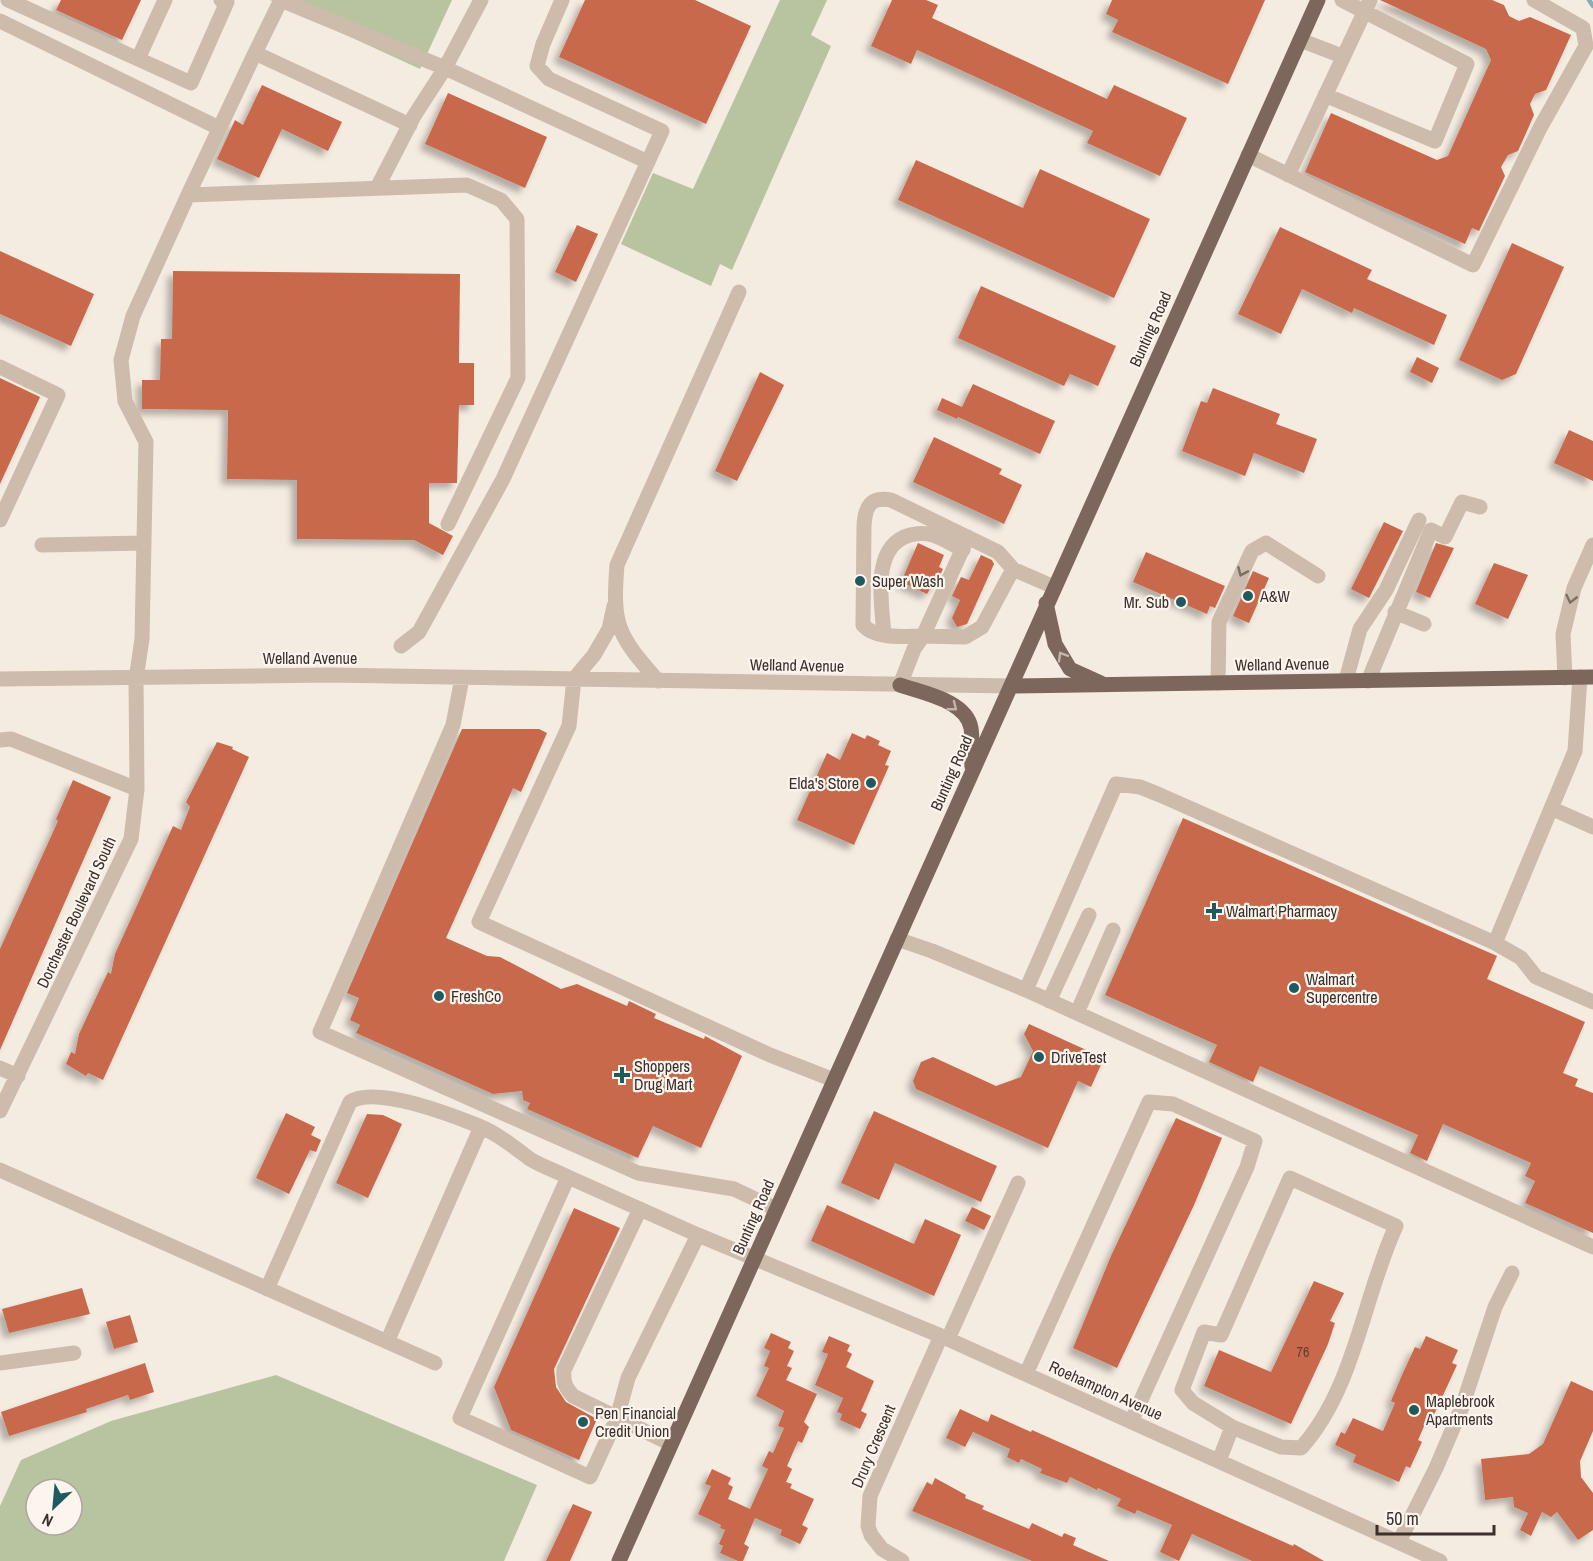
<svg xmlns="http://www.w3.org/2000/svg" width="1593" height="1561" font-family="'Archivo Narrow',sans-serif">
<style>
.green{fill:#b8c4a0;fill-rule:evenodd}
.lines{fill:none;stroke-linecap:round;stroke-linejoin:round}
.stream{stroke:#7fb0b2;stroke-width:4.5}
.building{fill:#c8694b;filter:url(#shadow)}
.minor{stroke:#cdbbac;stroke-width:15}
.major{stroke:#7d675c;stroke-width:15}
.oneway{stroke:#7d6f65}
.oneway2{stroke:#c2b5ac}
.poi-dot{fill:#1f5a5e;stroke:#fbf5ee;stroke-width:2}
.labels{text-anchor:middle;stroke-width:4.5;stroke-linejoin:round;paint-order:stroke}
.number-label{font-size:14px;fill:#5e3e33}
.street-label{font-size:16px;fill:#3b302b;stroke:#fbf5ee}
.poi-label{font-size:16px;fill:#3b302b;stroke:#fbf5ee;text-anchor:start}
</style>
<defs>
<filter id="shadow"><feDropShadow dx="-5.5" dy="5.5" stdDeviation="3" flood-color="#0004"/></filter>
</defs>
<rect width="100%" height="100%" fill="#f4ebe1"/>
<path class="green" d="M270,0h182l-32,69z
M780,0h47l-16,35 20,11 -99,224 -12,-6 -9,22 -90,-42 32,-71 40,16z
M276,1375l261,110 -33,76h-504v-55l21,-46 90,-39zM36,1489h36v36h-36z"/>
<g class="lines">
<path class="stream" d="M1589,0l4,6"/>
</g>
<path class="building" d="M61,0h80l-19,40 -66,-30z
M585,0h110l56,26 -45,98 -147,-67z
M892,0h34l12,5 -6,13 175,81 7,-14 73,33 -27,58 -73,-33 6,-12 -176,-81 -6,14 -40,-18z
M1112,0h153l-37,84 -116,-52 6,-12 -12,-6z
M1380,0h112l12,5 5,11 10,5 11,-4 41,18 -25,55 -11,4 -5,10 4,11 -16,36 -10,4 -7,12 4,9 -26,55 -7,-3 -7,16 -160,-72 26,-59 106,47 11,-4 43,-96 -5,-11z
M262,85l80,37 -14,29 -46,-22 -23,49 -42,-19 18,-39 8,5z
M448,93l99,44 -22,51 -100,-44z
M916,160l107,48 17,-39 110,50 -36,79 -216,-98z
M577,225l21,9 -22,48 -21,-10z
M1280,227l92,43 -5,9 80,36 -13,30 -80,-37 -2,5 -50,-24 -21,45 -43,-20z
M1512,243l52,24 -48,107 -14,6 -43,-20z
M0,251l94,43 -23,52 -71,-32z
M173,271l287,3 -1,89h15v42h-15l-2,78h-28v40l24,13 -10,19 -29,-15 -117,-1v-59l-70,-1 1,-69 -86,-1v-29h18l1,-41h11z
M981,286l135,60 -18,40 -28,-12 -6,12 -106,-48z
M1417,357l22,11 -7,15 -22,-11z
M760,372l24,13 -47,96 -22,-10z
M0,378l40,19 -40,87z
M973,384l82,37 -15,33 -82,-37 -1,2 -20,-9 5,-12 20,9z
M1213,388l67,26 -4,10 41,15 -13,34 -50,-20 -9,23 -63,-25 19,-50 6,2z
M1569,430l24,11v40l-39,-18z
M934,437l68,32 -3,5 23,11 -18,39 -91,-42z
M1384,522l19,9 -34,67 -18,-9z
M918,543l26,12 -5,12 4,2 -9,19 -3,-1 -4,7 -26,-12z
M1436,543l18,5 -24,50 -14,-6z
M1146,552l79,34 -10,22 -5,-2 -3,8 -74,-32z
M981,555l11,5 2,4 -27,60 -10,3 -5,-9 8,-18 -8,-4 9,-19 8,3z
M1494,563l34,12 -20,44 -33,-15z
M1253,571l16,7 -20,45 -16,-7z
M462,729h77l8,4 -26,59 -8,-4 -67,150 41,18 13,1 61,32 16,-5 50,22 2,-5 27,13 -2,4 50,21 1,-3 37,20 -41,92 -48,-22 -15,32 -111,-49 3,-6 -7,-3 -1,-9 -29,3 -137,-61 4,-8 -10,-5 9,-22 -12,-5z
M852,733l13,6 2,-4 13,6 -2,4 13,6 -6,14 4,1 -35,79 -57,-25 30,-67 13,7z
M217,742l16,5 -1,2 17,8 -146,323 -15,-7 -2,3 -20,-12 5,-12 4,2 4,-20 29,-62 3,2 4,-20 58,-128 8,4 9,-23 -4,-5z
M73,780l38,17 -111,253v-101l58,-128 -2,-2z
M1183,818l314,138 -10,23 98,43 -22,51 15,6 -3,7 18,7v140l-68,-30 10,-22 -10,-5 6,-13 -88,-39 -16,37 -17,-8 8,-18 -158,-69 -7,16 -44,-20 8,-17 -112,-50z
M1029,1024l75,34 -13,29 -13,-6 -30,67 -132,-59 -3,-8 8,-19 12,-5 63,29 25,-9 12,-26 -9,-17z
M874,1111l123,55 -16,36 -86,-39 -16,37 -38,-17z
M286,1113l29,14 -4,8 10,5 -5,12 -6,-2 -21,44 -33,-16z
M367,1114l16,1 19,9 -34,74 -32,-15z
M1176,1118l46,20 -28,67 -77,163 -44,-20 38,-92z
M827,1205l87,39 11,-25 36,16 -27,61 -123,-55z
M972,1207l19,9 -7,14 -19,-9z
M574,1208l46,20 -66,141 2,18 10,15 31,17 -18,41 -68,-30 -17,-43z
M1314,1281l30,12 -14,28 5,2 -7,21 -37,80 -87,-38 15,-36 52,22z
M82,1288l8,26 -81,19 -7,-24z
M130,1315l8,27 -24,7 -8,-27z
M771,1333l20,9 -3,6 6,3 -7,15 5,2 -6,12 31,14 -13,28 5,5 -7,16 -4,-2 -11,25 5,3 -6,13 6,2 -2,4 24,11 -12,26 6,3 -8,16 -20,-9 2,-5 -27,-12 -11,26 5,3 -6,14h-5l-18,-8 3,-7 -4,-2 6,-14 -5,-2 1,-3 -23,-11 13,-28 -6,-2 7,-15 19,9 -3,6 5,3 -5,12 22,10 18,-40 -6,-3 7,-15 4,2 11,-25 -6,-2 6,-15 -28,-15 13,-28 -5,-2 6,-15 -6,-3z
M829,1336l21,9 -3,6 5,3 -6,13 28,14 -13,30 6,3 -7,15 -20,-9 2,-6 -5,-2 6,-14 -28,-13 13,-31 -6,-2z
M1426,1336l32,14 -6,13 5,2 -25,54 -4,-2 -10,23 4,2 -12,26 -4,-2 -7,16 -46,-20 3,-7 -21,-10 6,-13 4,2 8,-16 30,13 12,-28 -4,-2 11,-26 13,-28 5,2z
M145,1363l9,29 -24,8 -2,-5 -42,14 1,3 -78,24 -8,-24z
M1571,1381l22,10v40l-13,30 1,16 12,16v37l-15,10 -21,-28 -6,5 -9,-5 -11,24 -11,-6 8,-17 -14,-6 -1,-10 -28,3 -4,-41 48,-5 14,-10z
M960,1409l28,13 3,-8 40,18 1,-2 261,116 1,-2 30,17h-72l-60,-27 -13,27 -19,-9 12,-27 -35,-15 -2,4 -18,-8 4,-7 -23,-11 -1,2 -27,-13 -3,6 -27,-10 2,-4 -21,-10 -2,4 -12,-6 3,-8 -37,-17 -8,15 -19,-9z
M935,1478l31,17 -1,3 19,8 -2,3 47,20 3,-6 30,14 2,-4 12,5 -3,7 36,16h-77l-120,-50 15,-29 5,3z
M573,1504l19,8 -22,49h-24z"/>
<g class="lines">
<path class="minor" d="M8,0l130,59 27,-59
M281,0l164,68 -31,48 -37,72
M481,0l-36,68 203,94
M0,21l219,107
M1300,40l42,16
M255,53l26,-53
M138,59l53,24 36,-81 -6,-2
M1325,95l110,46 32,-77 -125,-64
M1248,155l225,110 67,-137 46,-82 -3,-18 -49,-28
M1288,175l82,-175
M188,195l67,-142 155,72
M0,367l58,28 -58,125
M968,537l-45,99c-18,0 -47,4 -60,-11l1,-99c1,-20 7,-30 27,-26l107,52 15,17
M42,545l102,-2
M614,606l-5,23 -15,26 -20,24 -5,47 -90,196 291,133 64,25
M1395,612l29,12
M884,635c-2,-31 -14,-89 26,-100 8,-2 16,-2 23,0 10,3 20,10 30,15
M401,646l18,-14 84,-153 159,-348 -113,-52 -12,-13 6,-22 19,-44
M1580,677l-5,74 -80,192 26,15 15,19 57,25
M462,678l-9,47 -133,307 318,141 96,16 42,20
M1565,678l-2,-44 11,-46 19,-43
M0,679l330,-4 681,11
M1346,680l14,-51 26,-39 33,-70
M658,681c-40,-46 -46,-54 -41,-116l122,-273
M1368,681l63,-151 14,7 17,-35 18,5
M1218,683l1,-61 33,-71 14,-8 52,33
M900,685l14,-36 9,-13 42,1 17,-10 31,-58 41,18
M0,740l11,-1 126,50
M1553,809l40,18
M897,939l35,12 94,39 90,-206 24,3 20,8 335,148
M1026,990l567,257
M1049,1001l40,-86
M1077,1013l36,-83
M0,1068l18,8
M0,1111l131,-272 6,-50 -1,-110 6,-40 4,-197 -21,-41 -4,-41 12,-44 55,-121 279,-10 34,15 16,19 1,159 -70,146
M0,1170l435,193
M568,1177l130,58 -70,143 -11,40 -27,59 -130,-59z
M640,1209l-76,161c-1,12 1,17 9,26l98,48
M698,1235l243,101 499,225
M267,1289l83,-187c25,-17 102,13 129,24 19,8 35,21 51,33 11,7 26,12 38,18
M948,1339l70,-156
M387,1342l94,-215
M0,1363l74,-10
M1026,1374l123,-272 24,2 82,37 -8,26 -116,255
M1219,1461l13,-34 49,20 20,1c54,-60 62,-151 95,-222l-106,-48 -69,157 -17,-3 -22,58 11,13 39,24
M1399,1542l37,-74 26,-61 33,-100 17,-34
M902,1561l-20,-12 -11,-14 -3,-9 2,-30 71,-160"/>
<path class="major" d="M1046,603l9,41 15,25 31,14
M900,685c22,8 66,15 71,43 2,12 0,27 1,39
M1011,686l582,-9
M619,1561l699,-1561"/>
</g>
<defs><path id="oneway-chevron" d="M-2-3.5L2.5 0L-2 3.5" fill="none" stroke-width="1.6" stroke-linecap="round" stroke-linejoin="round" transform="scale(1.5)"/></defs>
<g class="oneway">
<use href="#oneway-chevron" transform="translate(1242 572) rotate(114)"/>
<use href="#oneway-chevron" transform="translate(1571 599) rotate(103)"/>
</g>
<g class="oneway2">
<use href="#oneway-chevron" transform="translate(1062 656) rotate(-121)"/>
<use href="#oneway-chevron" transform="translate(953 707) rotate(38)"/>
</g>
<g class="poi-dot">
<circle cx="860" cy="581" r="6"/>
<circle cx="1248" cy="596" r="6"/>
<circle cx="1181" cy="602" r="6"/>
<circle cx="871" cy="783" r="6"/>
<path d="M1211 902h6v6h6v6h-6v6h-6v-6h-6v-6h6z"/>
<circle cx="1294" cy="988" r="6"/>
<circle cx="439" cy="996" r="6"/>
<circle cx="1039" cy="1057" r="6"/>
<path d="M619 1066h6v6h6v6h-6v6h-6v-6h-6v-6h6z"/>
<circle cx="1414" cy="1410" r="6"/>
<circle cx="583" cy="1422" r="6"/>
</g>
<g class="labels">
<g class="number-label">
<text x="1303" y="1357">76</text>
</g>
<g class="street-label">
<text transform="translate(1150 329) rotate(-66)" y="6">Bunting Road</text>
<text x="310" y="664">Welland Avenue</text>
<text transform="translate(1282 664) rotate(-1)" y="6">Welland Avenue</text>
<text transform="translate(797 665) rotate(1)" y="6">Welland Avenue</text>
<text transform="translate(951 773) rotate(-66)" y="6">Bunting Road</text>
<text transform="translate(76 912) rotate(-65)" y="6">Dorchester Boulevard South</text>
<text transform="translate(753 1217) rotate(-66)" y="6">Bunting Road</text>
<text transform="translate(1106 1390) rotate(24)" y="6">Roehampton Avenue</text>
<text transform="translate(873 1446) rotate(-67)" y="6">Drury Crescent</text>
</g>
<g class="poi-label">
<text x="872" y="587">Super Wash</text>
<text x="1260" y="602">A&amp;W</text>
<text x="1169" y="608" text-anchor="end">Mr. Sub</text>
<text x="859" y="789" text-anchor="end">Elda's Store</text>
<text x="1226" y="917">Walmart Pharmacy</text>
<text x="1306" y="985">Walmart<tspan x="1306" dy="18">Supercentre</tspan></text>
<text x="451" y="1002">FreshCo</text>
<text x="1051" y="1063">DriveTest</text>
<text x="634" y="1072">Shoppers<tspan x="634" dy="18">Drug Mart</tspan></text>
<text x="1426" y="1407">Maplebrook<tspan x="1426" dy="18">Apartments</tspan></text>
<text x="595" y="1419">Pen Financial<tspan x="595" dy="18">Credit Union</tspan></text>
</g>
</g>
<g transform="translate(54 1507) rotate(206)"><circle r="28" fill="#fbf5ee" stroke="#aea6a0" stroke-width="1.5"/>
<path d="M0-4.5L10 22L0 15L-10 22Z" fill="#1f5a5e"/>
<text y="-9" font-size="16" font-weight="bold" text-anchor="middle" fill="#3b302b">N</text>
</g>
<path d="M1377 1525v9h117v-9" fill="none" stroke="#3b302b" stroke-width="3"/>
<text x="1386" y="1525" font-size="18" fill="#3b302b" stroke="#fbf5ee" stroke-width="4.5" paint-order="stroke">50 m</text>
</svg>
